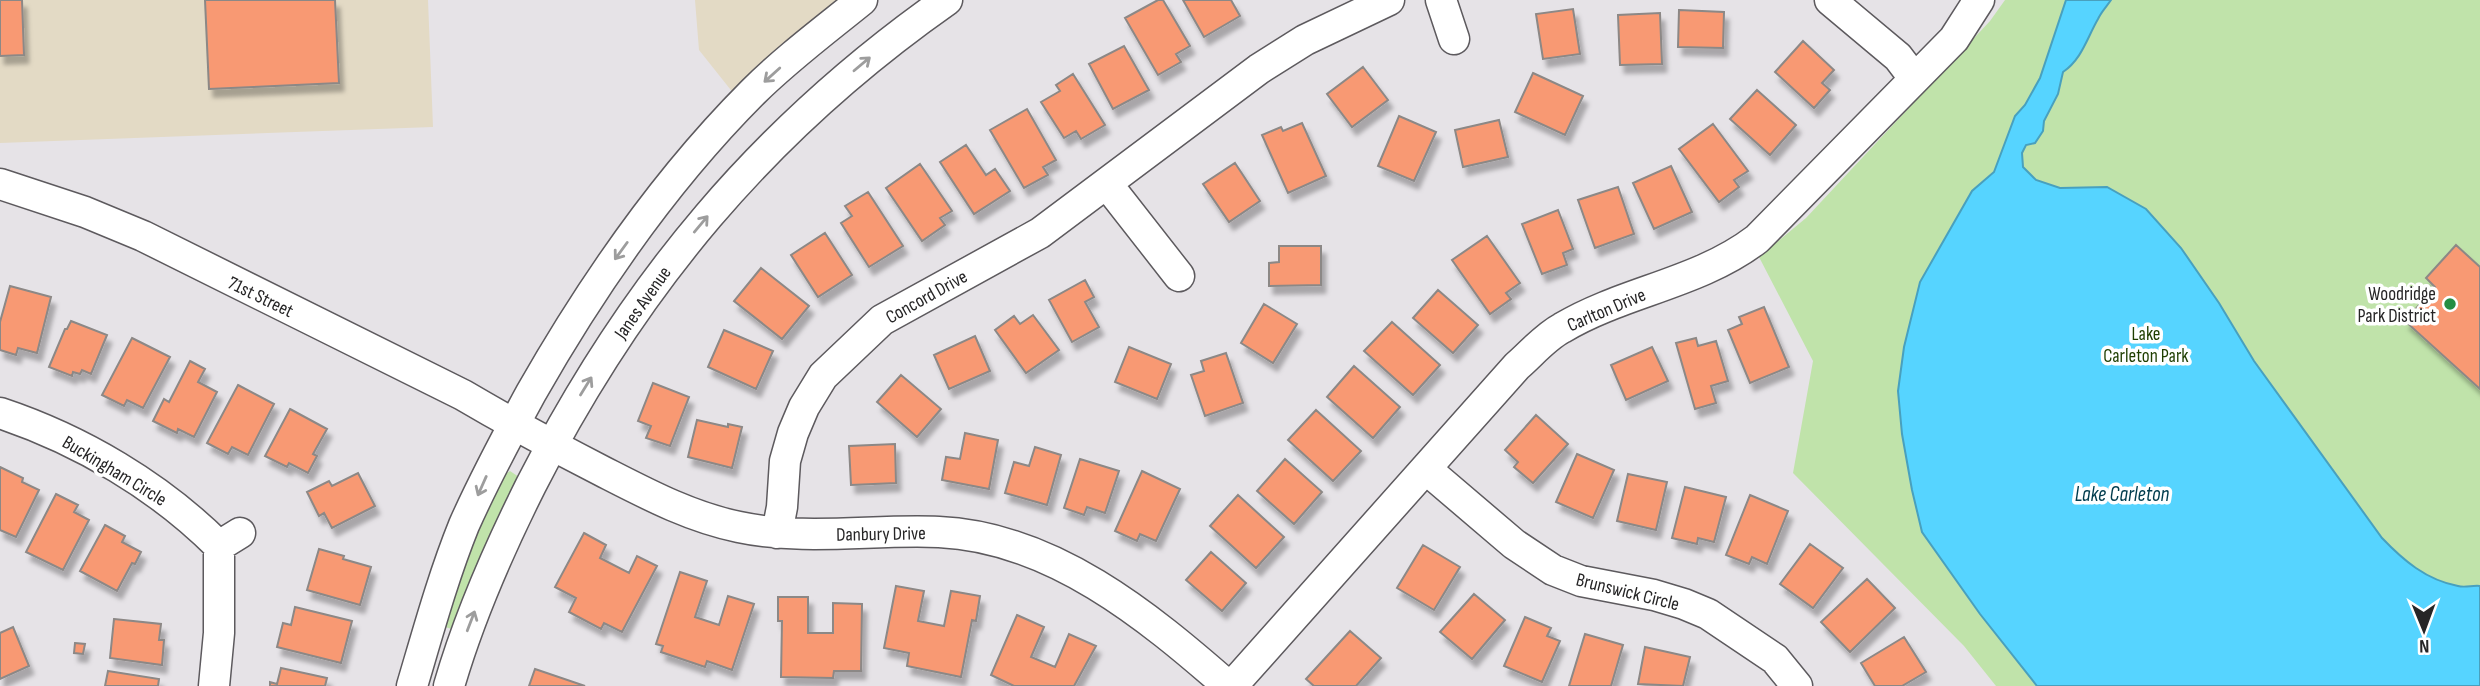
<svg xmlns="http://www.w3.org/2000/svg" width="2480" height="686" font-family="'Sofia Sans Condensed',sans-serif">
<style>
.commercial{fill:#e3dac5}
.green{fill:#c0e3aa}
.water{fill:#56d4ff;stroke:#48a0be;stroke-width:2}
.building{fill:#f89973;stroke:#8c8886;stroke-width:2;filter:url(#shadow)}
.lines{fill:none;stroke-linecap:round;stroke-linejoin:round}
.minor-casing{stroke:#5d5a5e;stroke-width:33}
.minor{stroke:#fff;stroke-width:30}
.oneway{stroke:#9d9d9d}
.poi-dot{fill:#258d43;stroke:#fff;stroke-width:2.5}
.labels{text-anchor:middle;stroke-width:7;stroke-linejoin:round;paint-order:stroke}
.poi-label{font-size:19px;fill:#262526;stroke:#fff;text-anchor:end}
.street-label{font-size:19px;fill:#262526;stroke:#fff}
.park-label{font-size:19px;fill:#1f3e00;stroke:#fff}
.water-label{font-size:21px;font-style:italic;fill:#013c4d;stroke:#fff}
</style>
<defs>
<filter id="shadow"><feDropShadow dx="4.5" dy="8" stdDeviation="2" flood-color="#0004"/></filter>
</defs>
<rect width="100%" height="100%" fill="#e6e3e7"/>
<path class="commercial" d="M0,0h428l5,127 -433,16z
M695,0h143l-104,94 -35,-44z"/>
<path class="green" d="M2005,0h475v686h-484l-32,-40 -171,-173 20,-112 -54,-104 47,-39 184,-197z
M510,471l9,6 -67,152 -7,-2 20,-71 39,-81z"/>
<path class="water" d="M2066,0h45c-4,6 -10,12 -13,19 -11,19 -16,40 -35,53l-5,22 -14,27 -1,10 -8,12 -9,2 -4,8 1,14 13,13 24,8 47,-1 39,22 35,39 38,55 35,58 128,177c21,22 44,42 76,48 7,2 15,-1 22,0v100h-443l-57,-72 -58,-82 -10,-42 -10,-56 -4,-43 6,-44 16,-65 52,-91 22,-19 21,-56 10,-11 15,-27z"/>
<path class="building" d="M0,0h22l2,55 -24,1z
M205,0h130l4,83 -130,6z
M1158,0h5l27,46 -14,8 5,8 -23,13 -33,-57z
M1183,0h48l9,16 -36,21z
M1573,9l7,45 -37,5 -7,-45z
M1679,10l45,2 -1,36 -45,-1z
M1660,13l2,51 -42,1 -2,-50z
M1803,41l31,29 -12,13 8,7 -16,18 -39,-36z
M1124,46l25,44 -36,19 -24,-45z
M1363,67l25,33 -36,27 -25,-33z
M1533,73l50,23 -18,39 -50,-23z
M1073,74l32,51 -24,14 -5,-8 -12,7 -23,-36 19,-11 -4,-6z
M1757,90l39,35 -26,30 -40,-36z
M1027,109l29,51 -13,7 5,8 -24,13 -34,-58z
M1399,116l37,16 -22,49 -36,-15z
M1499,120l9,37 -45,10 -8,-37z
M1302,123l24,53 -38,17 -26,-58 19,-8 2,4z
M1713,124l35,47 -14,9 5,7 -20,15 -40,-53z
M966,145l20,30 9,-6 15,22 -36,23 -34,-52z
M1235,163l25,38 -31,21 -26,-38z
M920,164l32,47 -12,7 5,7 -23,16 -36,-53z
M1671,166l21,46 -38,17 -21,-46z
M1618,187l16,47 -39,14 -17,-48z
M868,192l35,54 -34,21 -28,-44 11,-7 -7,-10z
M1558,210l15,39 -10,4 4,12 -25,9 -20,-50z
M825,233l27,42 -34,22 -27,-42z
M1487,236l33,47 -14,10 5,6 -21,15 -38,-54z
M2456,245l24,22v122l-75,-68 30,-34 -9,-9z
M1279,246h42v39l-52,1v-23l10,-1z
M761,268l48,38 -27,33 -48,-38z
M1085,280l9,17 -9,5 14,25 -27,15 -23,-42z
M10,286l41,11 -14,56 -19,-5 -2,7 -16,-5v-28z
M1438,290l40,35 -25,28 -40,-35z
M1264,304l33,20 -24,39 -32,-20z
M1764,307l25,60 -39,16 -22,-53 14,-6 -3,-7z
M1033,315l26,35 -33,23 -31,-43 19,-14 6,8z
M71,321l36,14 -16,39 -9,-4 -2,4 -7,-2 -1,4 -23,-9 16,-38h2z
M1392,322l48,43 -27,30 -49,-44z
M724,330l49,21 -17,38 -48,-22z
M975,336l15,35 -41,18 -15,-34z
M132,338l38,19 -27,51 -16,-8 -3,6 -22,-11z
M1696,338l2,8 18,-5 12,40 -17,5 5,17 -21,6 -19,-66z
M1129,347l42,17 -14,35 -42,-17z
M1652,347l16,34 -42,19 -15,-35z
M1226,353l17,50 -38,13 -14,-41 13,-4 -3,-10z
M190,361l15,8 -7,13 19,10 -23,45 -16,-8 -1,4 -24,-12 11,-22 5,3z
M1354,366l46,41 -27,31 -46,-41z
M901,375l40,34 -24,28 -40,-35z
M653,383l36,14 -19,49 -24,-8 5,-12 -13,-5z
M238,385l36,19 -26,51 -16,-8 -4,7 -21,-11z
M290,409l37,20 -14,25 4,2 -9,17 -19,-10 -2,4 -22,-11z
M1316,410l45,41 -28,30 -45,-41z
M1536,415l32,29 -35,39 -19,-16 4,-5 -13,-12z
M697,420l31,7v-3l14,3 -10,41 -44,-11z
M965,433l33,7 -9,49 -47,-9 4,-23 14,2z
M895,444l1,39 -45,2 -2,-39z
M1035,447l26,8 -14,50 -42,-12 9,-31 15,4z
M1577,454l37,16 -21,48 -37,-16z
M1080,459l39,12 -14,42 -18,-6 -3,8 -20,-7z
M1285,459l37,33 -28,32 -37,-33z
M0,467l23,11 -1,4 17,8 -23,47 -16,-7z
M1142,471l38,18 -24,52 -16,-7 -3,7 -22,-10z
M358,473l17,33 -43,22 -8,-15 -5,3 -12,-24 22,-11 3,5z
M1628,474l39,8 -11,48 -39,-9z
M1685,487l41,10 -12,45 -16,-4 -1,6 -25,-6z
M56,494l22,11 -4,7 15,8 -26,50 -37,-18z
M1238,495l46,42 -28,31 -46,-42z
M1750,495l38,16 -21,53 -15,-7 -3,7 -23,-9z
M105,525l20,11 -3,6 19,10 -6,12 -3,-1 -15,28 -37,-20z
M584,533l22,12 -6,13 29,15 8,-17 20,10 -35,66 -18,-9 -3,6 -32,-17 7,-14 -21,-11z
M1810,544l33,24 -30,40 -33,-24z
M1423,545l37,22 -26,43 -37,-22z
M319,549l25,7 -1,3 28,8 -11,38 -53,-15z
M1211,552l35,31 -24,28 -36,-31z
M680,572l27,9 -12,36 24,8 9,-29 26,8 -22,66 -25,-9 -2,6 -44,-15 2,-6 -7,-2z
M1867,579l28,29 -45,44 -29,-30z
M896,586l28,5 -6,30 26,5 7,-35 29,5 -4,25 -4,-1 -11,57 -54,-11 2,-13 -25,-5z
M1474,594l31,26 -33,39 -32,-27z
M778,597h30v36h25v-30l29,1 -1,67h-27l-1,7 -52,-1 1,-56h-4z
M295,607l57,14 -11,42 -64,-16 6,-24 8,2z
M1017,615l27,12 -13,30 24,10 14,-33 27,12 -22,40h-60l-23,-11z
M1525,617l26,11 -4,8 13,5 -18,41 -38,-16z
M114,619l47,5 -2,16h5l-2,25 -52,-7z
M13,627l16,39 -29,13v-46z
M1350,631l31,27 -25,28h-42l-8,-7z
M1585,634l38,11 -12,41h-42z
M1904,637l22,35 -24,14h-27l-14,-23z
M75,643l10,1 -2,10 -9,-1z
M1645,647l45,10 -7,29 -45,-2z
M281,668l46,10 -2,8h-55v-4l7,2z
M535,669l50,17h-56z
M108,671l51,8 -1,7h-53z"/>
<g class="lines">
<defs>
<path id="minor" d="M1441,0l13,39
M1830,0l68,57 16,21
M0,184l85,28 58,24 320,159c46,27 92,52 139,76 45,23 88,46 137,56 66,14 134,2 200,5 113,5 209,84 289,154
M1107,184l72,92
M0,413c81,27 159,73 219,133v87l-5,53
M1426,469l88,75 39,26 28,11 73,14 30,9 24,10 67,45 22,27
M777,533l5,-26 3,-46 8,-28 11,-26 19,-31 59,-56 158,-87 219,-164 46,-29 84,-40
M219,546l21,-13
M412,686c16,-54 31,-109 52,-161 20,-45 43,-88 67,-132 62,-109 133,-212 222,-301 33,-33 72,-62 109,-92
M449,686c20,-69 50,-137 82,-201 102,-200 232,-356 416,-485
M1232,686l285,-320c14,-12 28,-29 45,-38 62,-37 136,-44 195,-89l197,-200 25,-39"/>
</defs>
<use href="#minor" class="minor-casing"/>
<use href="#minor" class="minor"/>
</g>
<defs><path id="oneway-shaft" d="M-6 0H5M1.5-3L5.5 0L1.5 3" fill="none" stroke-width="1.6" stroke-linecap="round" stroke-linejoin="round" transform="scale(1.75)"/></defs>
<g class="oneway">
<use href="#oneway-shaft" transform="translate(862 64) rotate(-40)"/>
<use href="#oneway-shaft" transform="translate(772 75) rotate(138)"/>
<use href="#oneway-shaft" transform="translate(701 224) rotate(-50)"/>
<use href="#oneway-shaft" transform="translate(621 251) rotate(126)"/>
<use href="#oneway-shaft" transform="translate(586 386) rotate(-58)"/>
<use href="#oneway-shaft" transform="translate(482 486) rotate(114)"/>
<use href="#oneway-shaft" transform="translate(471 621) rotate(-69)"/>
</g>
<circle class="poi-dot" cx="2450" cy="304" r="7"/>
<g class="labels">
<g class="poi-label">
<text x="2436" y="300">Woodridge<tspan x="2436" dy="22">Park District</tspan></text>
</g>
<g class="street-label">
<text transform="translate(261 296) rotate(26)" y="7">71st Street</text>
<text transform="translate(926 296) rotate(-29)" y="7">Concord Drive</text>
<text transform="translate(642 302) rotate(-55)" y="7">Janes Avenue</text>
<text transform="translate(1606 309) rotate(-23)" y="7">Carlton Drive</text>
<text transform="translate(115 470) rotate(31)" y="7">Buckingham Circle</text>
<text transform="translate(881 533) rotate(-1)" y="7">Danbury Drive</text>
<text transform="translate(1628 591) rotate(14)" y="7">Brunswick Circle</text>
</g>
<g class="park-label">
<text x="2146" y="340">Lake<tspan x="2146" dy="22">Carleton Park</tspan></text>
</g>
<g class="water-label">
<text x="2122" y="501">Lake Carleton</text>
</g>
</g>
<g transform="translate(2424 630) rotate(179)" stroke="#ffffff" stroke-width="5" paint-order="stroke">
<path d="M0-5L12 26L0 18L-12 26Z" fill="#262526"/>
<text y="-10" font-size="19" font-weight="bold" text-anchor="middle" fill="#262526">N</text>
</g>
</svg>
